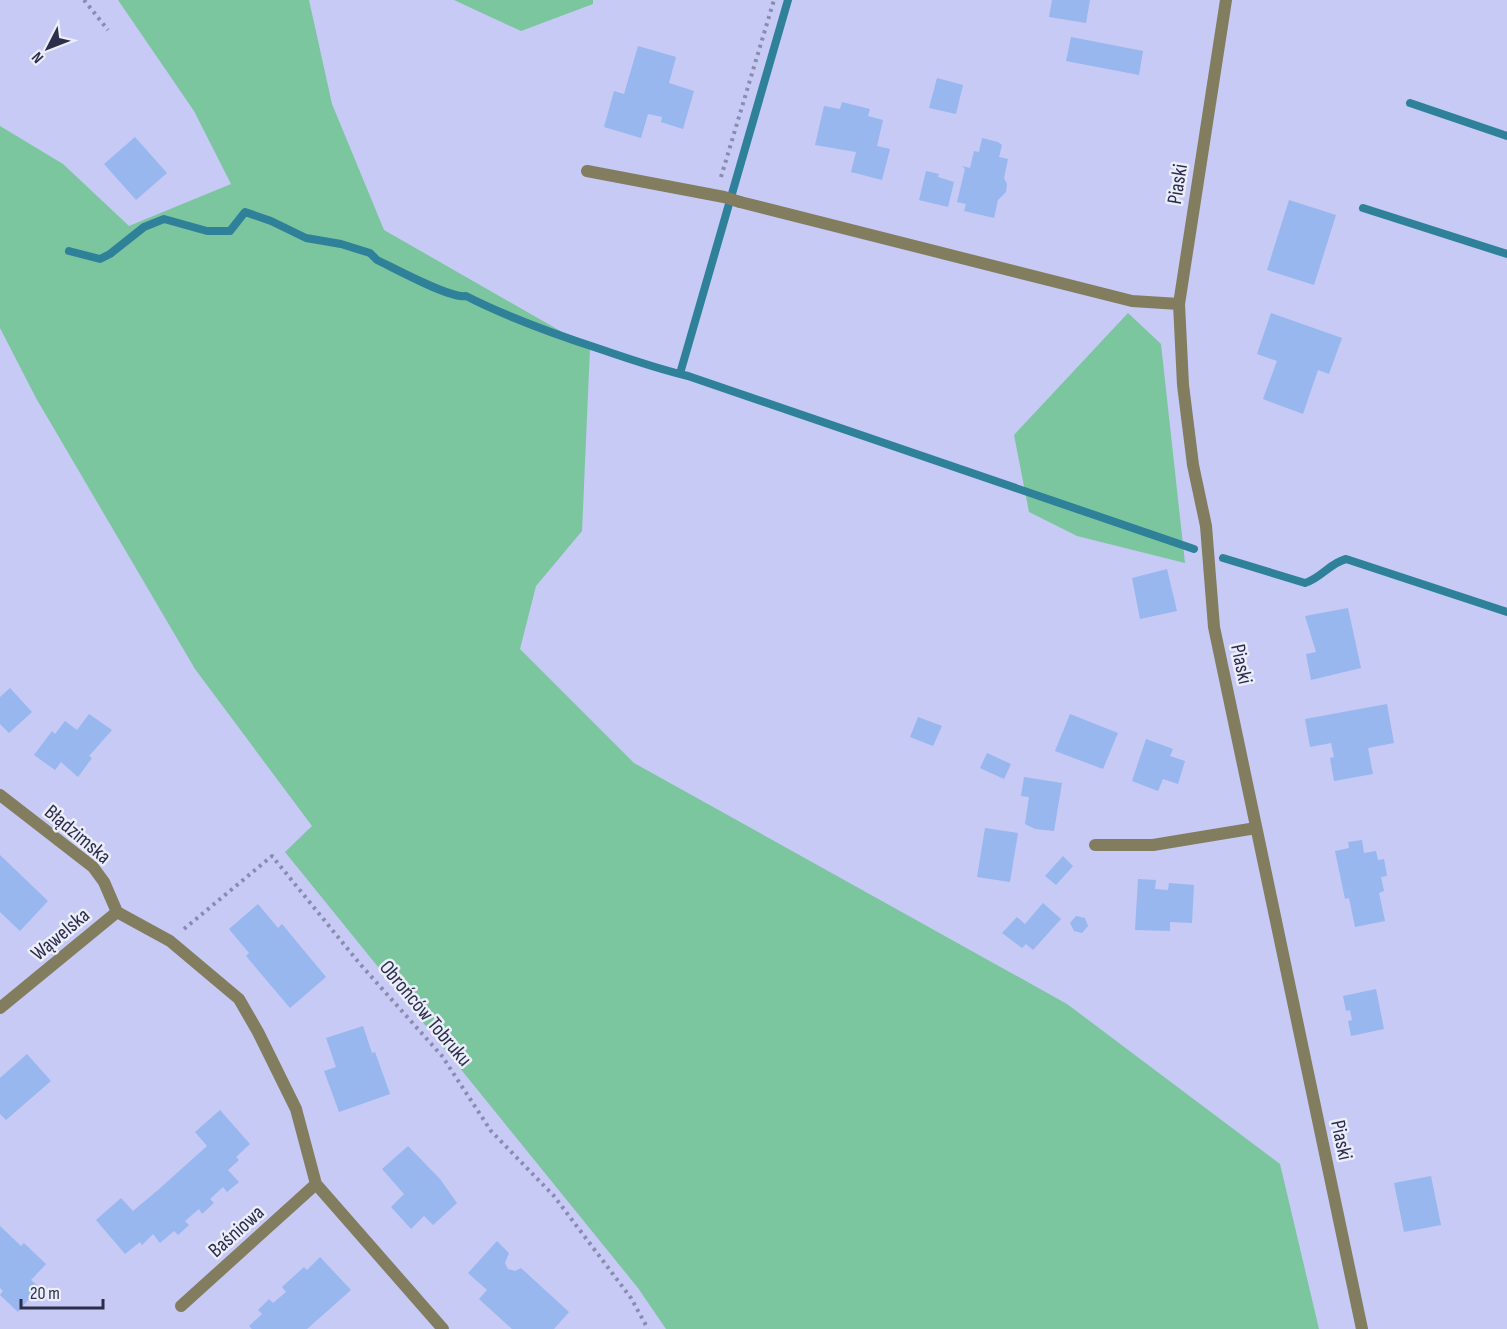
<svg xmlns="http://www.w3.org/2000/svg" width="1507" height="1329" font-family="'Sofia Sans Condensed',sans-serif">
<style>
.green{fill:#7bc59f}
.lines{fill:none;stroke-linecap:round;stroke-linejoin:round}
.stream{stroke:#2e8199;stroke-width:8}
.building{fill:#97b7ee}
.path{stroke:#898cb0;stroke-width:4;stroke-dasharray:3 4.5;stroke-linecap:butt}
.lane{stroke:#827d5f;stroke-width:12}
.street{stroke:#827d5f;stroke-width:12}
.labels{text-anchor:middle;stroke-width:5;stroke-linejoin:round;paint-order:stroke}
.street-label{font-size:21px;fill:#2d2f4a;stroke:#ebedfb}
</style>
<rect width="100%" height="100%" fill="#c6caf4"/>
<path class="green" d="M118,0h191l23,104 52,126 206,118 -8,183 -46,55 -16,63 114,114 433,241 213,160 39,165h-653l-28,-41 -353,-436 27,-26 -117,-157 -159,-271 -36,-70v-202l63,38 66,62 102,-42 -37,-73z
M454,0h139v4l-72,27z
M1128,313l33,31 24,219 -108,-27 -48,-24 -15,-77z"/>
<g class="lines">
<path class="stream" d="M1410,103l97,33
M1363,208l144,46
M69,251l31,8 10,-5 34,-27 20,-8 43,12h23l15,-19 26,9 35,17 35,6 29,9 7,7c17,8 73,39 89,36 43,22 88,38 134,53 29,10 58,20 88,27l506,173
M681,370l107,-370
M1223,558l82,25c16,-5 25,-20 41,-24l161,53"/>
</g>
<path class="building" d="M1052,0h38l-4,23 -37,-6z
M1071,37l72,14 -4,24 -73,-14z
M638,46l38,11 -7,26 25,8 -11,38 -22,-7 1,-5 -14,-3 -7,24 -37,-11 10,-36 10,3z
M937,78l26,7 -7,29 -27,-6z
M842,102l28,7 -2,7 15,4 -6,26 13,3 -8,31 -31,-8 5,-20 -41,-7 9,-39 16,3z
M135,137l32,36 -31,27 -32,-36z
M982,138l16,4 4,3 -3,12 9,2 -4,19 3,6 -1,8 -8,8 -4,18 -30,-7 2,-7 -9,-2 8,-33 -3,-3 8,2 4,-17 5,1z
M926,171l13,3 -1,3 16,5 -6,25 -29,-7z
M1289,200l47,15 -22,70 -47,-15z
M1271,313l71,25 -13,36 -11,-4 -15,44 -40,-15 14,-38 -20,-7z
M1167,569l10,42 -37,8 -8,-41z
M1348,608l13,60 -50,12 -5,-26 10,-2 -11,-36z
M10,688l22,24 -23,21 -9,-9v-27z
M1387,704l7,39 -26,5 5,26 -39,7 -4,-23 4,-1 -3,-14 -21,4 -5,-28z
M89,714l23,16 -23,26 3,2 -14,19 -17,-15 -6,8 -21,-15 18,-24 3,3 10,-13 12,9z
M1070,714l48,19 -15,36 -48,-18z
M918,717l24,9 -9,20 -23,-9z
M1146,739l27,10 -3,7 15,5 -7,23 -15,-5 -5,12 -26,-10z
M987,753l24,11 -7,15 -24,-11z
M1024,777l38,6 -8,48 -19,-2 -10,-5 4,-27 -8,-1z
M985,828l33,5 -8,49 -33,-5z
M1362,840l2,13 12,-2 2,9 6,-1 3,17 -6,1 3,14 -5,2 6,28 -30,6 -6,-29 -4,1 -10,-48 14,-3 -1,-6z
M0,855l48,46 -28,30 -20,-19z
M1063,856l10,10 -17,19 -11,-9z
M1138,879l18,1 -1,9 13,1 1,-7 25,2 -2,38 -22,-1v9l-35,-1z
M1043,903l18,16 -28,31 -7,-6 -4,4 -20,-15 15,-16 8,7z
M258,904l20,24 4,-4 44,53 -36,31 -44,-52 3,-3 -20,-24z
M1076,916l9,2 3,8 -6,7 -8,-2 -4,-8z
M1376,989l8,40 -33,7 -3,-15 4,-1 -2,-10 -4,1 -3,-15z
M363,1026l9,27 3,-1 15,42 -51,18 -15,-41 12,-4 -10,-29z
M27,1054l24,27 -45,39 -6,-6v-36z
M220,1110l30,34 -14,13 3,3 -11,10 11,12 -12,10 -4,-5 -13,12 4,4 -12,11 -3,-5 -14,12 4,4 -11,10 -4,-4 -14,12 -7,-9 -11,11 -2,-3 -15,12 -29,-34 25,-22 12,13 25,-21 49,-44 -12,-14z
M408,1146l32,33 17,24 -24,22 -9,-9 -13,13 -20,-22 13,-13 -22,-25z
M1431,1176l10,49 -37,7 -10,-49z
M0,1226l21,20 3,-3 22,21 -15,16 8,7 -21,25 -18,-17 3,-4 -3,-3z
M497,1241l12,12 -4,10 3,6 7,2 6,-3 48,44 -15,17h-42l-33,-30 8,-9 -19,-17z
M320,1257l31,33 -44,39h-55l-3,-3 13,-12 -4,-4 11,-11 4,4 13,-11 -4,-5 22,-20 3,3z"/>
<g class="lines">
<path class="path" d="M84,0l24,30
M721,177l53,-177
M184,929l88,-73 88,108 82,92 49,75 63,65 77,102 17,31"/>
<path class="lane" d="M587,171l137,26 16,5
M1095,845h58l103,-17"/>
<path class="street" d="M1226,0l-47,304 4,81 10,80 13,61 8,101 148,702
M740,202l392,99 47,3
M0,795l93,72 11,15 13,30
M117,912l53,29 69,58 19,33 38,77 20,75 127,145
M0,1008l117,-96
M181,1306l135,-122"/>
</g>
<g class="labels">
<g class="street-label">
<text transform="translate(1177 184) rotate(-81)" y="7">Piaski</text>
<text transform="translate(1242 664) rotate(78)" y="7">Piaski</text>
<text transform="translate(78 834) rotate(40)" y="7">Błądzimska</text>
<text transform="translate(60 934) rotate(-40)" y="7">Wąwelska</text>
<text transform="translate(426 1013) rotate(50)" y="7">Obrońców Tobruku</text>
<text transform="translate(1342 1140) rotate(78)" y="7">Piaski</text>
<text transform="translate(236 1231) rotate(-42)" y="7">Baśniowa</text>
</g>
</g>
<g transform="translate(48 48) rotate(228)" stroke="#ebedfb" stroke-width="4.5" paint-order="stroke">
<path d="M0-4.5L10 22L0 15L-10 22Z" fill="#2d2f4a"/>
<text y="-9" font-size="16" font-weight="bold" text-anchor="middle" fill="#2d2f4a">N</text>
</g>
<path d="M21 1299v9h82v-9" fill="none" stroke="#2d2f4a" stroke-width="3"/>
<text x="30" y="1299" font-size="18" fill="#2d2f4a" stroke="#ebedfb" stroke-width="4.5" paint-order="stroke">20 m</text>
</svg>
